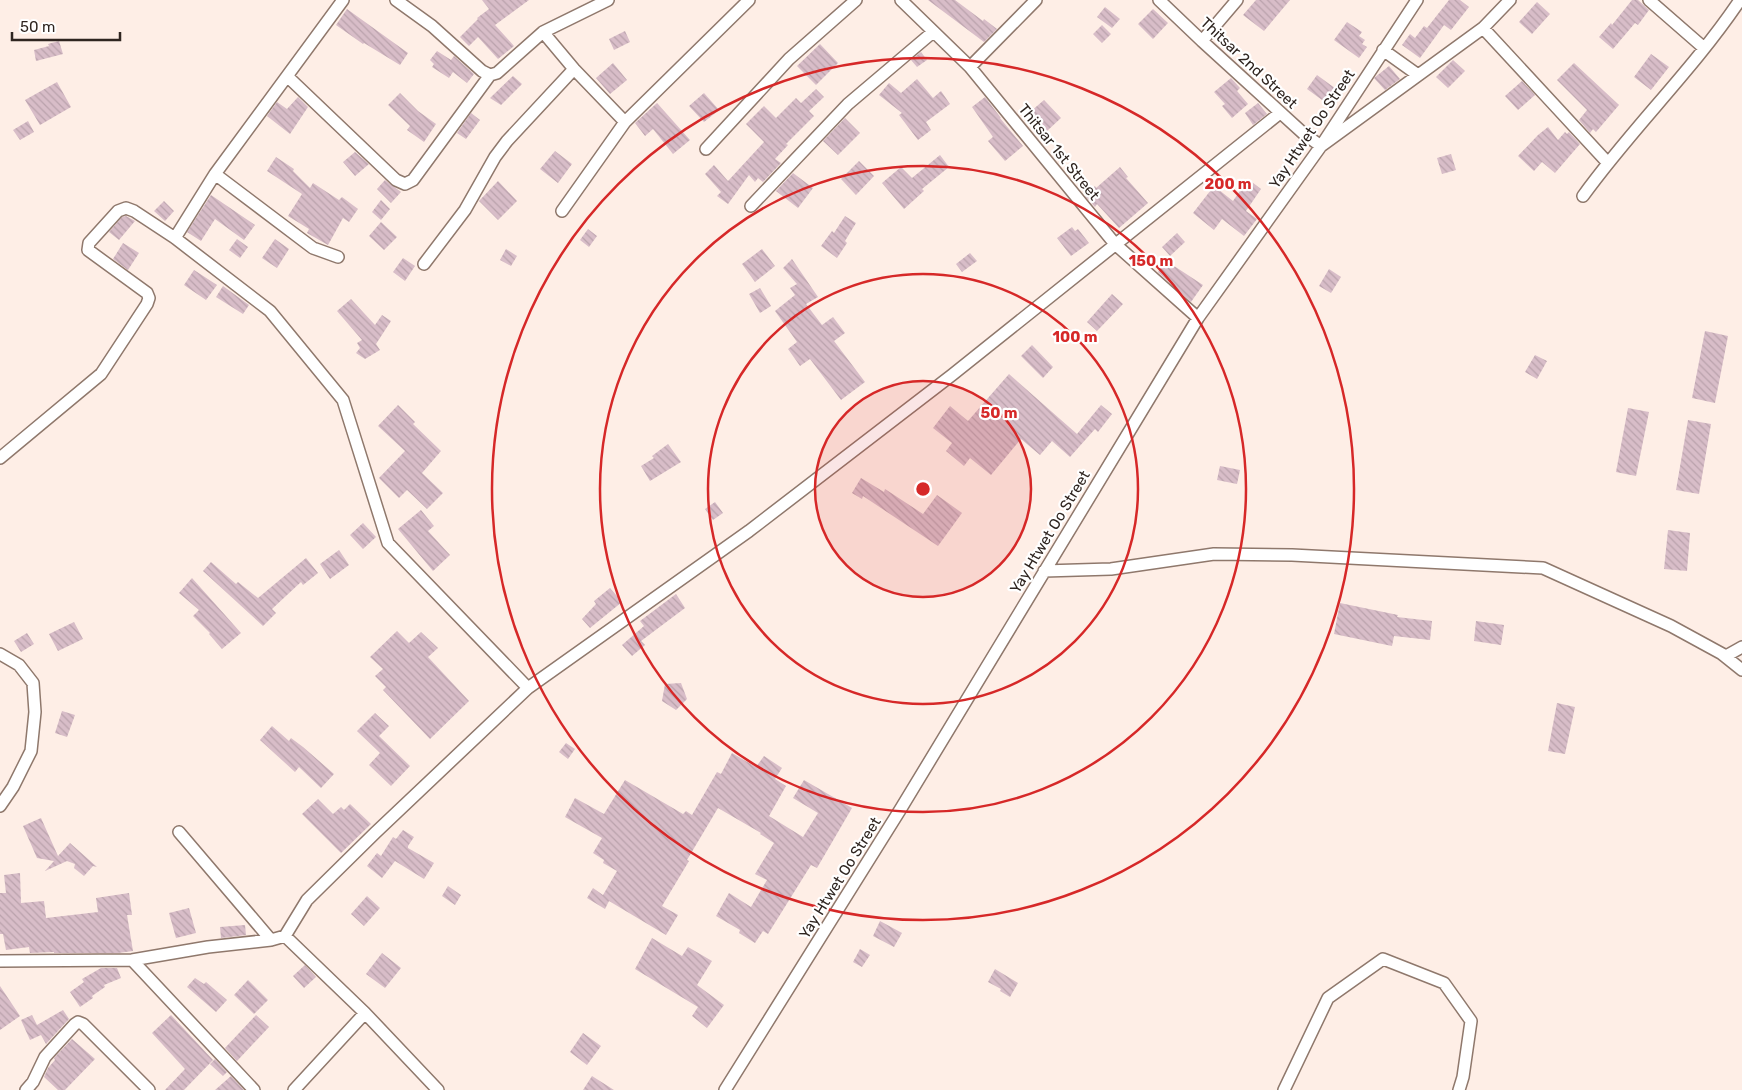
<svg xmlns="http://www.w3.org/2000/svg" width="1742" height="1090" font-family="Rubik,sans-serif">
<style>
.building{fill:url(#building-back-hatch)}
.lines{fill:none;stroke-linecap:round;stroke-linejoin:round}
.minor-casing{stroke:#8f786c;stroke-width:14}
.minor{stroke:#fff;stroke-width:11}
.ring{fill:none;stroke:#d62828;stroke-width:2.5}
.labels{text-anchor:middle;stroke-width:4.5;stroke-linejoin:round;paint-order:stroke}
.street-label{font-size:15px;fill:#2f2520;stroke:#fff}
.centre{fill:#d62828;stroke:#fff;stroke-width:2.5}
.ring-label{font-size:15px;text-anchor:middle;font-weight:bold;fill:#d62828;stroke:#fff;stroke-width:4.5;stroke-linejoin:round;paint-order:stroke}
</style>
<defs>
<pattern id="building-back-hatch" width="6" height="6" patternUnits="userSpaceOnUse" patternTransform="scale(1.25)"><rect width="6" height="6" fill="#d8bdc8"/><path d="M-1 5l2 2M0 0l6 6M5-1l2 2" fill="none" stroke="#baa2ac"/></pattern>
</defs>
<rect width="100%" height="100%" fill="#feeee6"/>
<path class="building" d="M482,0h47l-34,25 19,21 -16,13 -20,-22 -9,9 -9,-9 18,-18 -1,-1 12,-9z
M928,0h27l28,21 1,-2 13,10 -13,13z
M1256,0h34l-26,31 -21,-16z
M1449,0h11l9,7 -18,23 -7,-5 -24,33 -18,-13 8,-11 5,4 9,-12 3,2z
M1632,0h6l11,10 -11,15 -3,-2 -22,26 -14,-12 12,-14 1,2z
M1537,2l13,12 -18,20 -13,-12z
M1105,7l15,12 -8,9 -15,-11z
M347,9l61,44 -8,12 -36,-22 -1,1 -27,-19z
M1153,9l15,14 -15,16 -15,-15z
M1347,22l15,10 -3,4 6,4 -3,4 5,3 -8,11 -25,-18z
M1102,25l9,9 -9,9 -9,-9z
M625,31l5,11 -16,8 -5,-11z
M59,41l4,13 -27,7 -2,-11 15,-4 -1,-2z
M820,44l18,19 -22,22 -19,-19z
M437,51l14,9 3,-4 20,18 -7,9 -14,-11 -4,6 -17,-11 2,-3 -4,-4z
M921,52l6,8 -10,7 -6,-7z
M1651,54l18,13 -18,23 -17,-13z
M1453,60l12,11 -17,17 -12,-11z
M613,63l14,17 -17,14 -14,-16z
M1574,63l45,42 -23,27 -3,-3 -3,4 -11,-13 8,-10 -30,-30z
M1389,66l11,13 -15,11 -11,-12z
M1317,75l26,19 -10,14 -26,-19z
M513,76l9,8 -21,21 -11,-7z
M1231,78l9,10 -3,3 11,13 -16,14 -10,-12 3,-2 -11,-12z
M917,79l16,19 8,-7 9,13 -24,18 5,8 -13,10 -19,-25 3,-2 -23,-18 10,-12 12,10z
M1522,81l13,14 -17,15 -13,-14z
M57,82l14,25 -31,18 -15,-25z
M816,89l8,8 -15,14 5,5 -28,28 2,1 -13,14 6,4 -18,19 -5,-4 -3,4 -6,-7 -21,29 -11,-8 4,-4 -16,-18 9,-9 14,16 36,-39 -18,-18 18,-18 12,12 20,-20 5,5z
M400,93l18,18 18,13 -12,18 -17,-12 3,-4 -22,-21z
M704,93l15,17 -15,12 -15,-16z
M298,97l10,10 -18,27 -23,-18 10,-14 10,7z
M985,97l16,21h-1l23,28 -18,15 -17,-20 5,-4 -21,-30z
M1044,100l17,18 -14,13 -17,-19z
M657,103l33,37 -17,14 -20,-25 -8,7 -10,-13z
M1258,103l9,11 -14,11 -8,-12z
M471,113l9,7 -14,19 -9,-6z
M845,118l15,15 -22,22 -15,-14z
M28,121l6,11 -14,8 -7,-10z
M1548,127l10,13 7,-8 2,2 2,-2 11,12 -25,29 -13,-11 -8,9 -16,-15 20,-21z
M555,151l17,13 -14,19 -18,-14z
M355,152l14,12 -14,12 -12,-14z
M1451,154l5,16 -14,4 -5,-16z
M940,155l9,12 -27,22 2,2 -20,18 -22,-26 19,-16 11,11z
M276,157l18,12 -1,2 17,17 3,-5 26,17 3,-3 16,12 -9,13 -6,-4 -15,27 -21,-12 2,-4 -21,-13 14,-22 -35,-23z
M859,161l15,15 -18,19 -15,-16z
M1120,167l8,10 -2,1 22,25 -29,25 -22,-24 -2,3 -10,-11 10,-10 1,2z
M793,173l20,15 -15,20 -22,-17z
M1248,179l13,10 -15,22 11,8 -13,17 -22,-17 -8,11 -21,-17 21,-27 19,15z
M385,180l16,12 -10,11 -14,-14z
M498,181l19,20 -19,19 -19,-19z
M211,195l44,30 -11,15 -29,-21 -14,22 -14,-9z
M381,200l9,9 -9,11 -9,-8z
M164,201l10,10 -9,10 -11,-10z
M126,216l9,5 -16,19 -10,-8 13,-15z
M845,216l11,7 -11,18 2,2 -10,15 -16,-12 11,-15 2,2z
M381,222l16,15 -13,13 -15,-14z
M1072,227l3,4 3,-2 11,14 -18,13 -14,-18z
M588,229l9,7 -8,11 -9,-7z
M1177,233l8,9 -15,14 -8,-9z
M237,239l11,8 -8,11 -11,-8z
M275,239l14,10 -12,19 -15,-10z
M123,243l16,10 -11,17 -15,-11z
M506,249l11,7 -6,10 -11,-6z
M762,249l13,17 -20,16 -13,-18z
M970,253l7,8 -15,11 -6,-8z
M403,258l12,8 -10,15 -12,-9z
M792,259l26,38 -12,7 16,21 11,-8 12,16 -11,8 31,41 -24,18 -31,-41 -10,7 -12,-17 9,-7 -22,-31 20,-16 -5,-7 7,-4 -14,-16z
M1165,260l38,25 -12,17 -33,-30z
M1329,269l12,8 -10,16 -12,-7z
M194,270l23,15 -11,15 -22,-15z
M223,286l26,19 -6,9 -27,-17z
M760,288l11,18 -11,7 -11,-19z
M1112,294l11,10 -26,27 -10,-9z
M351,299l24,26 7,-10 9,6 -15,23 4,6 -15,9 -9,-6 4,-5 -3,-5 5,-3 -25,-29z
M1705,331l23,5 -13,67 -23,-5z
M1032,345l21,22 -10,11 -22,-22z
M1535,355l12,6 -10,18 -12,-7z
M1009,374l68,60 24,-29 11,9 -14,18 -3,-3 -25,28 -18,-16 -12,14 -19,-16 -30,36 -21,-17 -6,8 -18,-15 6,-8 -19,-15 17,-22 18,15z
M398,405l17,17 -2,2 28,27 -19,22 21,20 -16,16 -20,-19 -8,8 -20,-20 26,-27 -27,-25z
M1628,408l21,4 -13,64 -20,-4z
M1688,420l23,4 -12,70 -23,-4z
M668,444l13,18 -31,19 -9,-15 13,-8 -2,-2z
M1220,466l20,4 -3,14 -20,-4z
M861,478l23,14 1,-3 38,25 14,-19 25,18 -24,33 -75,-50 -1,3 -10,-6z
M715,502l8,11 -10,7 -8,-11z
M421,510l13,16 -6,5 22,24 -17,16 -35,-42z
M363,523l13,14 -13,12 -13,-14z
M1668,530l22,3 -3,38 -23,-2z
M339,550l10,15 -19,14 -10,-15z
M306,558l12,15 -15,12 -2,-3 -29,27 4,4 -13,13 -60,-55 8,-9 25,22 2,-2 20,16z
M192,578l49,55 -19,16 -13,-15 1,-1 -17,-17 6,-6 -20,-17z
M610,588l12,14 -32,26 -8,-9 14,-15 -2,-3z
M676,594l9,14 -44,33 4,4 -13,11 -10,-11 22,-19 -4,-5z
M1340,603l58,12 -1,2 35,4 -2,19 -36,-4 -2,10 -58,-12z
M1476,621l28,4 -3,20 -27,-4z
M74,622l9,17 -25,12 -9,-17z
M397,631l12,12 12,-11 17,16 -10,9 41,44 -39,38 -47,-49 3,-3 -11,-11 8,-7 -13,-12z
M27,633l7,11 -13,8 -7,-11z
M681,683l6,16 -11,11 -14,-9 3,-17z
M1557,703l18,4 -10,47 -17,-3z
M62,711l13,4 -8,22 -12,-4z
M375,713l14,13 -10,10 31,30 -19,20 -22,-21 11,-12 -23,-22z
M272,726l17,15 2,-3 12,9 31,27 -13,14 -22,-21 -4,5 -35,-32z
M566,743l9,6 -7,10 -9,-7z
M732,753l24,14 8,-11 18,12 -7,11 11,7 -17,30 34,21 15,-24 -25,-15 11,-18 48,28 -35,60 -6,-3 -43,69 -5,-3 -8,12 -16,-10 1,-3 -24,-14 13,-23 22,14 16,-27 -12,-6 19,-31 -14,-9 1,-1 -43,-25 -31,52 2,1 -27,45 16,9 -12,20 -57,-34 -4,8 -18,-11 6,-10 10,7 14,-24 -14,-8 1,-3 -11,-7 9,-15 -37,-21 10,-19 29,16 21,-34 58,34 3,-3 6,4 25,-43 4,2z
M318,799l15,15 8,-7 3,3 6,-6 21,20 -30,29 -39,-39z
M41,818l17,38 12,-13 27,24 -4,-1 -9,10 -10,-8 1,-4 -8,-3 -22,10 9,-10 -17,-3 -14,-32z
M403,830l11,7 -6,9v2l26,15 -10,16 -29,-18 -13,17 -15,-12 10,-13 4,3 12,-19 3,2z
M20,873l1,30 23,-2 2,17 52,-6 -2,-14 33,-5 3,22h-5l6,36 -15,2h-64v-1l-24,1 -1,-6 -23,3 -3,-16h-3v-41h6l-2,-18z
M448,886l13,9 -6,10 -13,-9z
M367,896l13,12 -16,18 -13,-12z
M189,908l7,25 -20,5 -7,-25z
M880,921l22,12 -8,14 -21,-11z
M245,925l1,10 -25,3 -1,-11z
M652,938l30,18 6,-9 24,14 -15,24 27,20 -17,23 -15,-12 6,-9 -63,-38z
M860,949l10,6 -8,12 -9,-5z
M382,953l19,15 -16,20 -19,-14z
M305,965l11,12 -12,11 -11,-12z
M101,968h16l4,10 -17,7 1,2 -13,9 1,2 -13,9 -10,-15 14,-10 -2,-3z
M995,969l23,14 -8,14 -10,-6 1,-2 -13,-7z
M195,978l9,6 2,-2 21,18 -11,12 -29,-25z
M248,980l20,20 -14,14 -20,-19z
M0,986l20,30 -20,14z
M63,1010l6,9 -23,25 -5,-9 -11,5 -9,-20 11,-5 5,10z
M171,1015l42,45 -29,30h-19l20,-21 -33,-36z
M256,1015l13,12 -32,34 -12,-13z
M583,1033l18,13 -14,19 -17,-13z
M72,1039l23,20 -30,31h-7l-14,-13 4,-9 7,-8 -1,-2z
M215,1059l12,13 -4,4 -13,-12z
M231,1076l13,14h-29z
M592,1076l22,14h-31z"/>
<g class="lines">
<defs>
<path id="minor" d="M396,0l36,26 50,45 8,4 7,-2 46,-41 65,-32
M901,0l69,67 145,177 83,74
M1159,0l43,41 102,93 17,12 162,-118 27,-28
M1649,0l55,48
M1483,28l124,134
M543,32l31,37 51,53
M1202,41l35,-41
M1383,50l35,25
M970,67l66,-67
M288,77l108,103 9,4 8,-4 77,-105
M706,149l83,-90 67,-59
M215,174l98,74 25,9
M1583,196c49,-68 110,-126 157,-196
M751,206l97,-102 85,-72
M562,211l63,-89 124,-122
M175,238l40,-64 128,-174
M424,264l41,-54 30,-53 12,-16 67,-72
M0,458l101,-84 46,-70 2,-6 -2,-5 -59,-43 1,-7 29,-32 8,-3 8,3 41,27 95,73 73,89 45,143 140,145
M1044,571l67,-2 103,-15 78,1 251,13 128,58 55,30 16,-9
M0,654l19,11 14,18 2,29 -4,39 -18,36 -13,19
M1722,654l20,16
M179,832l92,108
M285,936l80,77 73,77
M132,960l122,130
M0,961l132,-1 76,-13 63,-7 14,-4 22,-36 68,-67 153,-145 221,-157 203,-156 328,-262
M26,1090l7,-8 12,-25 30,-33 3,-2 5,2 66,66
M294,1090l71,-77
M725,1090l175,-280 298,-492 123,-172 96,-146
M1284,1090l44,-92 55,-39 61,24 27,38 -8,56 -4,13"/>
</defs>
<use href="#minor" class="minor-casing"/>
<use href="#minor" class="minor"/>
</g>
<circle cx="923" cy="489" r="108" fill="#d62828" fill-opacity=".12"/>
<g class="ring">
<circle cx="923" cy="489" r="108"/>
<circle cx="923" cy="489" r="215"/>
<circle cx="923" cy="489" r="323"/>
<circle cx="923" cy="489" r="431"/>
</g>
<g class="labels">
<g class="street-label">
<text transform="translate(1249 63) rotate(43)" y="5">Thitsar 2nd Street</text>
<text transform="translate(1312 129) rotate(-56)" y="5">Yay Htwet Oo Street</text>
<text transform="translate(1059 152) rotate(51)" y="5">Thitsar 1st Street</text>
<text transform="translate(1050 532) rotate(-59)" y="5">Yay Htwet Oo Street</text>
<text transform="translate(840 878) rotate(-58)" y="5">Yay Htwet Oo Street</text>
</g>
</g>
<circle cx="923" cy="489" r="8" class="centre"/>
<g class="ring-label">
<text x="1228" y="189">200 m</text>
<text x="1151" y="266">150 m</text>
<text x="1075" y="342">100 m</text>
<text x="999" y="418">50 m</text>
</g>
<path d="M12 32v8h108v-8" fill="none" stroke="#2f2520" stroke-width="2.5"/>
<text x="20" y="32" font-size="15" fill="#2f2520" stroke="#ffffff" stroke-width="4" paint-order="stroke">50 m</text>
</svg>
